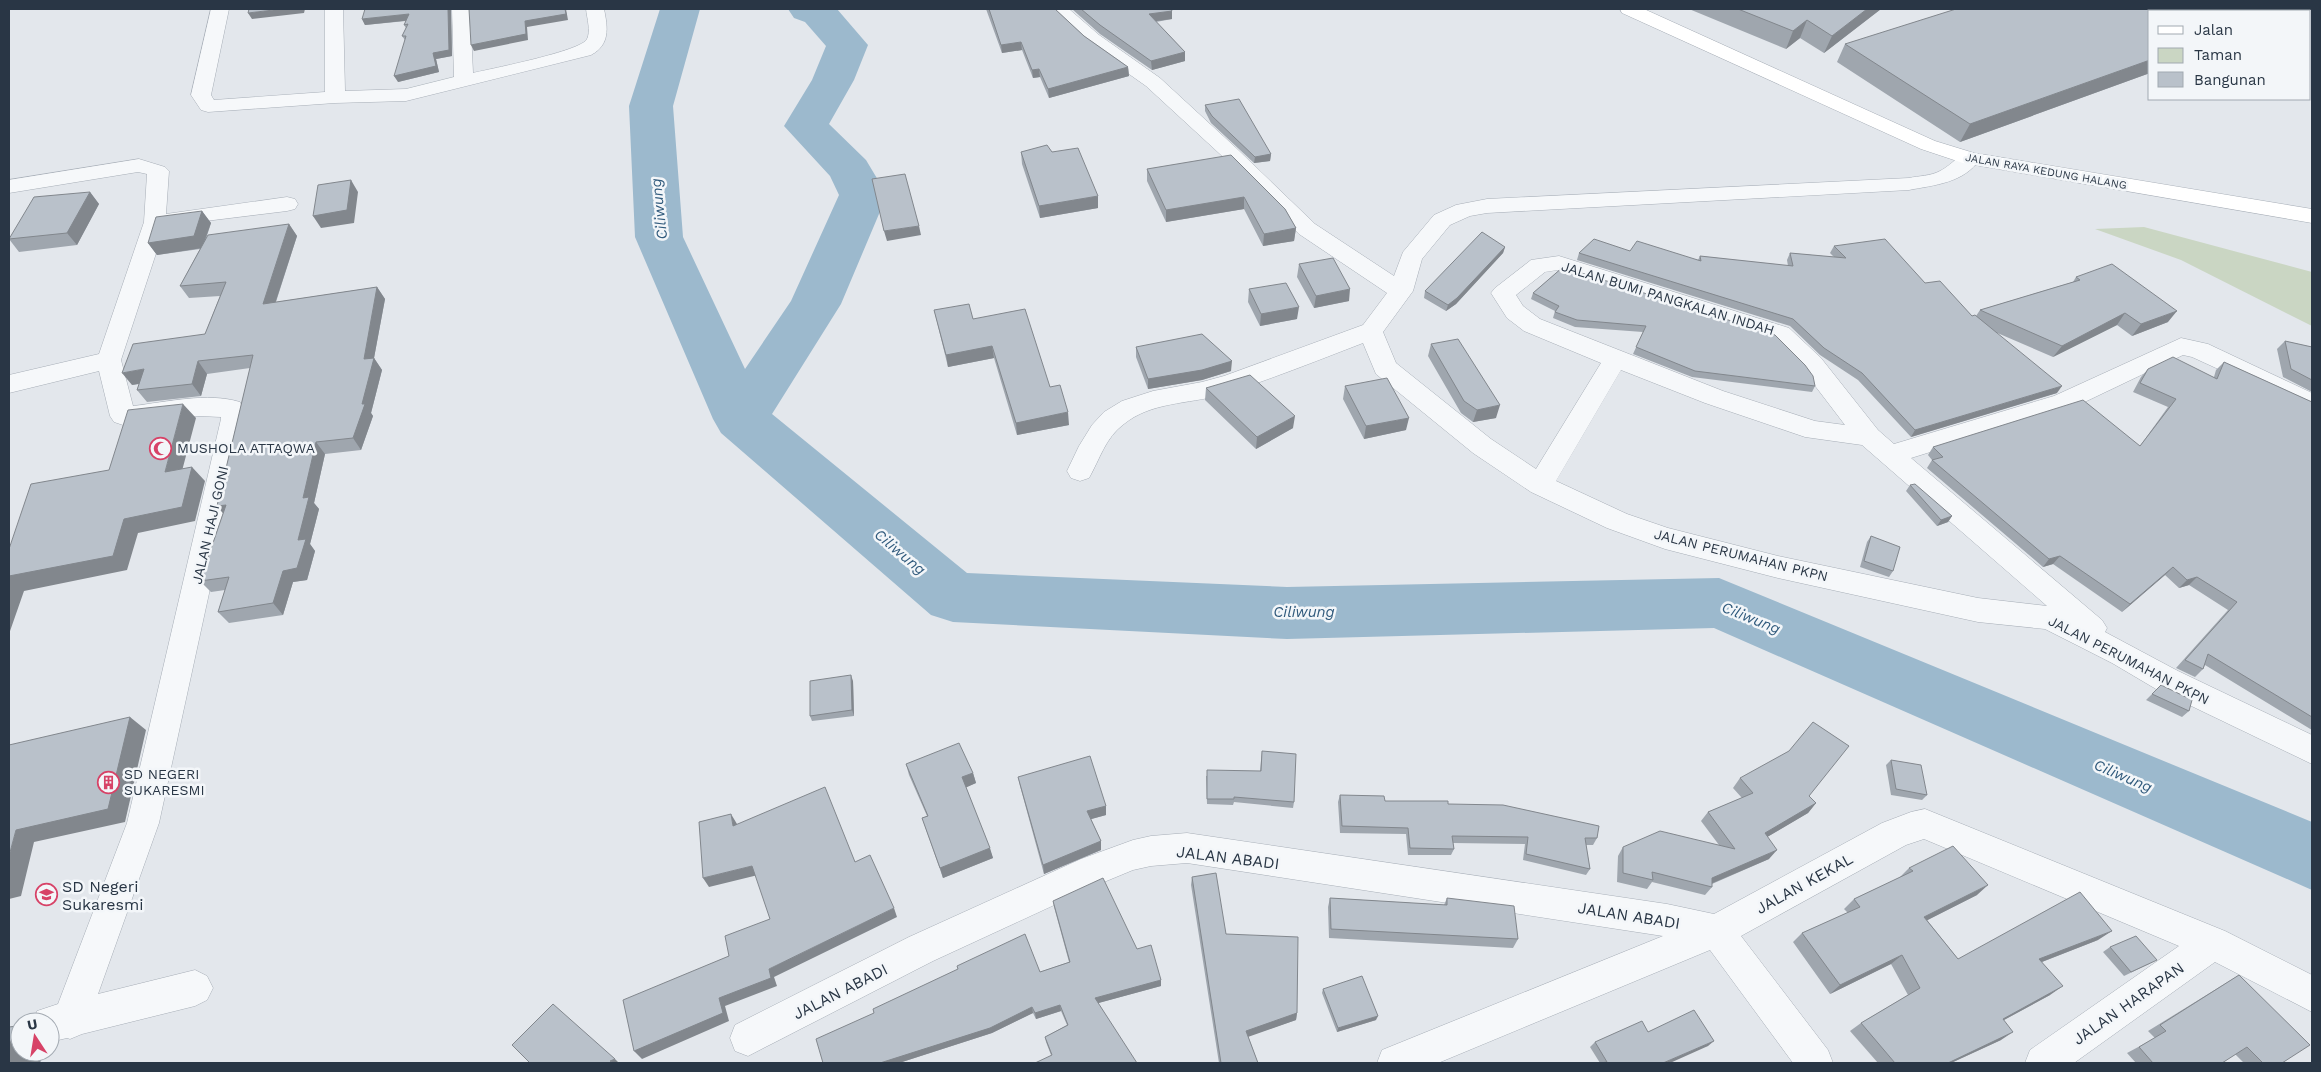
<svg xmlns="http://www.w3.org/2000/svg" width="2321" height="1072" font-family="'Work Sans',sans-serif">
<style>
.green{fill:#cad6c3}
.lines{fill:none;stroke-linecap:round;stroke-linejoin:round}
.river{fill:#9cb9cd;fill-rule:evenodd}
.street-casing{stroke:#a7aeb7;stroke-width:1}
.secondary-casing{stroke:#a7aeb7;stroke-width:1}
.street{fill:#f6f8fa;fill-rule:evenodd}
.secondary{fill:#fff;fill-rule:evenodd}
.wall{fill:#9fa6ae}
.shaded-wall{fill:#82878d}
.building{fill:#b9c1ca;stroke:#82878d}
.labels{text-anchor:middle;stroke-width:5;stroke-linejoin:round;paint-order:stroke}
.far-street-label{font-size:11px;fill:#293645;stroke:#f3f6f9}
.street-label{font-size:14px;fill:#293645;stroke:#f3f6f9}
.poi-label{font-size:14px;fill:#293645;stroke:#f3f6f9;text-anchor:start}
.water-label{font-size:15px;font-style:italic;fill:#305a7c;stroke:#f3f6f9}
.near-street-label{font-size:16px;fill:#293645;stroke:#f3f6f9}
.near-poi-label{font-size:16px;fill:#293645;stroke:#f3f6f9;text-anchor:start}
</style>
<rect width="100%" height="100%" fill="#e3e7ec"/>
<path class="green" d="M2144,227l168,45v54l-131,-66 -86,-31z"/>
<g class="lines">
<path class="river" d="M660,9h40l-27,97 10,131 62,132 46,-68 48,-106 -9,-19 -46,-50 28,-46 14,-34 -21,-24 -11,-4 -6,-9h49l31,36 -14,35 -25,44 37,36 21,35 -46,109 -69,110 195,159 320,14 432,-9 593,244v68l-598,-262 -427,11 -334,-17 -22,-7 -210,-182 -8,-14 -78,-182 -6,-131z"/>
<defs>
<path id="street" d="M211,9h18l-18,86 3,5 111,-8v-83h18l2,82 61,-2 48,-12 -2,-68h18l3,64c17,-4 109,-22 114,-34 4,-8 0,-21 -1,-30h18c4,19 6,36 -13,46l-185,46 -71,2 -127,9 -7,-2 -10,-15z
M1049,9h20l30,26 61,43 75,69 80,77 79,52 9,-24 31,-37 22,-10 31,-6 422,-21c9,-2 22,-2 31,-7 14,-7 20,-21 37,-16l3,4c-16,24 -45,26 -71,31l-422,23 -17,3 -20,9 -28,34 -9,32 -30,41 13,31 95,76 45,30 65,-106 -77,-32 -17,-13 -16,-25 4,-5 36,-28 28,-4 230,72 32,30 57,72 16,14 160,-48 127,-58 27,6 104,49v19l-120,-55 -9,-2 -111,53 -161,50 191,162 5,8 -2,4 73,39 134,64v29l-156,-75 -44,-26 -67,-34 -67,-7 -200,-44 -113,-29 -58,-21 -76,-36 -58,-39 -97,-79 -13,-31c-47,18 -94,37 -142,52 -33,9 -70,7 -97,29 -19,14 -24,35 -35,54l-9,3 -9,-3 -4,-7 12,-25 13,-21 12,-13 18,-11 31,-10 49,-9 22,-6 139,-51 24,-32 -88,-59 -78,-79 -75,-69 -61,-43zM1558,270l215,70 30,30 42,55 -30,-4 -92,-30 -183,-72 -17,-13 -7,-11 29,-23zM1621,370l84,33 100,34 57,8 185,161 -69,-8 -200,-42 -110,-28 -41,-14 -71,-33z
M139,159l26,8 4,4 -3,43 121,-17 8,2 3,5 -3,5 -8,2 -122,15 -44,134 12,46c34,-4 74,-14 107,-4l7,17 -88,404 -61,171 97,-24 12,6 6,12 -6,12 -12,6 -113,28 -12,5 -3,-1 -17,4v-20h-17l4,-11 21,-7 69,-181 94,-404v-2l-22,-1 -76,9 -9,-3 -4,-6 -11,-45 -90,22v-18l90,-21 45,-132 3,-48 -9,-2 -129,21v-13z
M1925,809l300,122 87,44v37l-97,-50 -141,101h-49l5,-13 149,-104 -255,-107 -18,6 -165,91 87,114 5,13h-40l-83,-113 -272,113h-61l5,-13 281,-114 -476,-73 -36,3 -18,4 -29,12 -171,79 -185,95 -13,-5 -5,-13 5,-13 174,-88 172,-78 52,-19 18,-4 36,-3 480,71 47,10 168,-91 29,-11z"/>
<path id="secondary" d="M1620,9h24l291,132 39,12 338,56v14l-349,-60 -42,-14 -299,-136z"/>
</defs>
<use href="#street" class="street-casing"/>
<use href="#secondary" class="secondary-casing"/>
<use href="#street" class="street"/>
<use href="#secondary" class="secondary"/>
</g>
<path class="wall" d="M451,9l1,47 -16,3 3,13 -41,10 7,-42 -3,-4 4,-8 -2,-3 2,-4 -41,4 -3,-6z
M986,9h69l29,27 44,31 1,9 -80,22 -9,-21 -7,1 -11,-28 -20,3z
M1072,9h99l1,10 -16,3 29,30v9l-33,9 -52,-36z
M1689,9h192l-57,44 -24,-15 -14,11z
M2150,11v62l-190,69 -123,-80 8,-18z
M1205,105l66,49 -1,7 -16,2 -43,-40 -6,-12z
M1021,152l77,56 -58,10 -18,-54z
M1147,169l138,40 11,19 -2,13 -31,5 -19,-37 -78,13 -19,-41z
M90,192l9,12 -22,41 -58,7 -10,-13z
M202,211l9,12 -5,16 83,-15 8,12 -21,66 101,-15 8,12 -11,59 8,12 -11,43 2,3 -12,34 -36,4 -11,49 5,6 -9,35 5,7 -8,29 -14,2 -10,33 -54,8 -11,-11 7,-22 -14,2 -11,-11 23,-68 -6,-7 33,-138 -43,6 -6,22 -54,6 -10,-12 2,-6 -7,1 73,-51 15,-38 -31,2 -9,-12 20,-37 -43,6 -9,-12z
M1834,246l91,37 47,33h4l4,-6 93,-28 3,-5 92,45 -36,14 -15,-11 -64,32 -58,-25 62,61 -146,44 -53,-57 -38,-25 -30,-29 -213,-66 2,-7 51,-2 68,9 2,-4 88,10 -1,-6 3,-7 44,4 -4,-4z
M1505,247l-2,6 -47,51 -10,7 -22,-13 1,-7z
M1299,264l50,37 -35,7 -17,-31z
M1563,267l252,119 -3,6 -120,-15 -59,-23 10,-22 -68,-5 -22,-9 2,-7 -24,-12 2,-6z
M1249,289l48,30 -37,7 -12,-24z
M934,310l39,9 96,106 -52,10 -23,-77 -46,9 -11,-45z
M2285,341l27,6v45l-29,-15 -6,-28z
M1431,344l65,74 -23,4 -12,-9 -33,-57z
M1136,347l95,24 -29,9 -54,9 -12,-32z
M2224,362l88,40v328l-107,-65 -2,4 -8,8 -19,-9 52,-58 -39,-25 -10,3 -14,-13 -43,37 -69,-48 -10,3 -116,-99 5,-8 -4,-5 5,-8 207,-1 28,-39 -35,-15 8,-15 7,-8 66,8 2,-7z
M1345,386l61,44 -42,9 -21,-40z
M1206,388l87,40 -37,21 -51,-49z
M1910,485l42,31 -4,6 -11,4 -31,-35z
M1871,536l22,35 -4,6 -29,-10 7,-25z
M853,681l1,35 -42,5 -2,-5z
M2161,685l28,26 -7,6 -36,-17z
M1262,751l32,51 -1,6 -59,-6 -1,3 -26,-1 -1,-28 54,-5z
M1891,760l36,35 -5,5 -31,-5 -5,-30z
M906,764l67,9 3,10 -10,4 27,71 -50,20 -21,-60 5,-2 -18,-41z
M1018,777l88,29v9l-15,4 10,22v9l-57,24 -24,-88z
M1740,778l69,18 7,7 -8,10 -41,24 2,22 -57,25v3l-7,8 -53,-13 -5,7 -30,-7 1,-26 5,-9 96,-2 -18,-24 7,-9 34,-14 -9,-10z
M1340,795l45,6 63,3 149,34 -4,7h-7l4,24 -4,6 -63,-15 2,-16 -72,-1 1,6 -3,6h-43l-2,-21 -66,-1 -2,-31z
M1909,868l68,27 -50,25 31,39 140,-19 -56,22 8,33 -46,25 -3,20 -50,23h-73l-28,-32 11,-8 47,-28 -17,-31 -61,30 -37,-52 9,-9 46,-20 -4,-4 10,-10 45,-21z
M1192,877l34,57 71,79 -1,7 -48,16 10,27h-39l-28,-178z
M1330,898l114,7 3,-7 71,41 -5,9 -184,-10 -1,-31z
M1053,901l84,48 24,37 -63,17 -47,52 -5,-13 -1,-5 22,-12 -6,-14 -25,8 -3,-6 -41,20 -93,30h-76l217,-91 29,-10 -15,-55z
M2110,947l39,17 -25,12 -21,-24z
M2239,975l43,88h-38l-9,-9 -13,9h-86l-9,-10 28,-15 -7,-7z
M1323,989l53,31 -39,12 -15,-39z
M1648,1032l60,14 -108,17 -10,-16 5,-5z"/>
<path class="shaded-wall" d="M282,9h23l-1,4 -52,6 -4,-6z
M448,9h3l1,47 -16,3 3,13 -41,10 -4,-6 39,-23z
M565,9h1l2,11 -41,7 1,13 -54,11 -3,-6 54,-24z
M1867,9h14l-57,44 8,-17z
M1172,11v8l-23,3v-8z
M409,14l3,6 -47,5 -3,-6z
M1807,20l-7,18 -14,11 7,-18z
M1021,42l1,8 -20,3 -1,-8z
M1185,52v9l-33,9 -1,-9z
M2150,60v13l-190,69 10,-18z
M1128,67l1,9 -80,22 -1,-9z
M1039,69l1,8 -7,1 -1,-8z
M1271,154l-1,7 -16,2 1,-6z
M351,180l7,12 -4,31 -33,5 -8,-12z
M90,192l9,12 -22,41 -10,-12z
M1098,196v12l-58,10 -1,-12z
M1244,197v12l-78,13v-12z
M202,211l9,12 -9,25 -45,7 -9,-12z
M289,224l8,12 -26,80 -8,-12z
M919,226l2,9 -34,6 -3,-10z
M1296,228l-2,13 -31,5 1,-12z
M1505,247l-2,6 -47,51 -10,7 2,-6z
M377,287l8,12 -11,59 8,12 -11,43 2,3 -12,34 -8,-12 9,-34 2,-45z
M1350,289l-1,12 -35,7 2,-12z
M1299,307l-2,12 -37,7 1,-12z
M2177,311l-9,11 -36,14 9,-12z
M2125,313l-8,12 -64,32 9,-11z
M992,346l2,12 -46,9 -2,-12z
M198,361l9,13 -6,22 -9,-12z
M1232,361l-1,10 -29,9 -54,9v-10z
M144,369l10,12 -22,4 -10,-12z
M2062,386l-5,7 -146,44 4,-7z
M183,404l13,14 -18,68 -13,-14z
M1500,405l-4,13 -23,4 4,-12z
M1068,412l1,13 -52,10 -1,-12z
M1295,416l-2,12 -37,21 1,-12z
M1409,418l-3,12 -42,9 2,-13z
M316,442l9,12 -11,49 5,6 -9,35 5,7 -8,29 -14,2 -10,33 -10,-12 30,-105z
M192,467l13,14 -10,40 -57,12 -11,37 -103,21 -15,43v-58l115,-57z
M226,505l1,13 -10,-12z
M1952,516l-4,6 -11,4 4,-6z
M2060,556l-7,8 -10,3 6,-8z
M2173,567l-8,8 -43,37 8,-8z
M2197,577l-8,8 -10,3 8,-8z
M851,675l2,6 1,35 -2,-6z
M130,717l16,13 -21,92 -91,20 -13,54 -12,3v-43l7,-26z
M973,773l3,10 -11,5 -3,-11z
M1816,803l-8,10 -51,30 8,-10z
M1106,806v9l-18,5 -1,-9z
M731,814l6,10 1,12 -5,-10z
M1101,841v9l-57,24 -1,-9z
M990,848l3,10 -50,20 -3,-10z
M1777,850l-8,9 -61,26 4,-7z
M752,866l6,9 -49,12 -6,-9z
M1988,885l-11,10 -63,32 10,-10z
M894,908l3,9 -123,60 3,9 -52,20 4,15 -87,38 -8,-8 85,-53 50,-29z
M2112,931l-14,9 -72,28 13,-9z
M1902,955l-11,9 -61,30 10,-9z
M1161,980v6l-66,18v-6z
M2063,986l-13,9 -59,32 12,-8z
M1060,1005l1,6 -25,8 -1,-6z
M1032,1007l1,6 -41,20 -93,30h-19z
M1297,1013l-1,7 -51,18 1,-7z
M1378,1016l-2,4 -39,12 1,-4z
M17,1026l3,2v24h24l-4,11h-31v-17z
M2013,1032l-12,8 -50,23h-4z
M1714,1041l-6,5 -38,17h-7z
M615,1059l4,4h-6l-3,-2z"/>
<path class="building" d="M249,9h33l-34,4z
M365,9h83l1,41 -16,3 3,13 -42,10 12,-40h-4l6,-12 -4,1 5,-11 -47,5z
M469,9h96l1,5 -41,7 1,13 -55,11z
M989,9h66l29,27 44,31 -80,22 -9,-20 -7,1 -11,-28 -20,3z
M1081,9h90l1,2 -23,3 36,38 -34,9 -51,-36z
M1738,9h129l-35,27 -25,-16 -14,11z
M1956,9h235l5,2h-46v49l-180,64 -125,-80z
M1239,99l32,55 -16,3 -43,-41 -7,-11z
M1047,145l5,7 26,-4 20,48 -59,10 -18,-54z
M1231,155l54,54 11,19 -32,6 -20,-37 -78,13 -19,-41z
M905,174l14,52 -35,5 -12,-52z
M351,180l-4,30 -34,6 5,-31z
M90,192l-23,41 -58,6 25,-42z
M202,211l-8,25 -46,7 8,-26z
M289,224l-26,80 114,-17 -13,72 10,-1 -12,46h3l-12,34 -37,4 -13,56 6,-1 -11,43 8,-1 -9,29 -14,3 -10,32 -55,9 11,-35 -29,4 26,-76 -9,1 36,-151 -55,6 -6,23 -55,6 7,-21 -22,4 11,-29 72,-10 21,-52 -46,4 28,-51z
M1482,232l23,15 -48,51 -9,7 -23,-14z
M1594,239l36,12 7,-10 64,20 -1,-5 93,10 -3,-13 56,5 -12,-12 51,-7 40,44 15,-2 32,35 3,-1 87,71 -147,44 -53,-57 -38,-25 -31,-29 -214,-66z
M1333,258l17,31 -34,7 -17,-32z
M2112,264l65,47 -36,13 -16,-11 -63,33 -82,-36 100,-30 -4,-3z
M1563,267l212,68 30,30 8,11 2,10 -120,-15 -59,-24 10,-21 -69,-6 -22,-8 4,-6 -26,-13z
M1286,283l13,24 -38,7 -12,-25z
M969,304l4,15 52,-10 25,78 10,-2 8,27 -52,11 -24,-77 -46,9 -12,-45z
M1202,334l30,27 -30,9 -54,9 -12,-32z
M1458,339l42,66 -23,5 -13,-9 -33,-57z
M2285,341l27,6v33l-21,-11z
M2173,357l44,22 7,-17 88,40v315l-104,-63 -5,15 -18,-9 52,-58 -40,-25 -10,3 -14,-13 -43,37 -70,-48 -11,3 -117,-99 11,-3 -10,-10 150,-47 57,46 36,-47 -36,-16 8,-14z
M1250,375l45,41 -38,21 -51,-49z
M1387,378l22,40 -43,8 -21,-40z
M183,404l-18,68 27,-5 -10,40 -58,12 -11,37 -104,20v-27l22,-65 78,-14 19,-60z
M1915,484l37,32 -11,4 -31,-35z
M1871,536l29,11 -7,24 -29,-10z
M851,675l1,35 -42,6v-35z
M2161,685l31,15 -3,11 -37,-17z
M130,717l-22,92 -92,21 -7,26v-111z
M1813,722l36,24 -40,50 7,7 -51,30 12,17 -65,28v9l-60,-15 1,8 -30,-7v-26l37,-16 75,18 -27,-37 45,-19 -13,-15 49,-27z
M959,743l14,30 -11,4 28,71 -50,20 -18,-50 6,-2 -22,-52z
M1262,751l34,3 -2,48 -60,-5v2h-27v-29l54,1z
M1090,756l16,50 -19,5 14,30 -58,24 -25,-88z
M1891,760l30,5 6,30 -31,-6z
M825,787l30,75 15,-7 24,53 -125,61 2,9 -52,20 4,15 -89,38 -11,-51 106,-44 -4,-20 45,-17 -18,-53 -49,12 -4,-56 32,-8 2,12z
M1340,795l44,1 1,5h63v3l55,1 96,21 -2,12h-12l5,31 -64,-15 2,-17 -76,-1 2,13 -44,-1 -2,-20 -66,-2z
M1953,846l35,39 -64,32 34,42 122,-67 32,39 -73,28 24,27 -60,33 10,13 -65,31h-53l-34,-40 59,-35 -18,-33 -62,30 -38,-52 58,-26 -6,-8 59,-28 -4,-3z
M1216,873l10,61 72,3 -1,76 -51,18 12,32h-37l-29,-186z
M1103,878l34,71 14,-4 10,35 -66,18 42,65h-102l17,-8 -7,-18 23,-12 -8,-20 -25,8 -3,-6 -42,21 -110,35h-57l-7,-24 58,-26 -1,-4 85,-40 -1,-3 68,-32 15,38 30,-10 -17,-61z
M1330,898l117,7v-7l67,8 4,33 -187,-10z
M2136,936l21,24 -26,12 -21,-25z
M2239,975l71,70 -28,18h-19l-16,-16 -25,16h-69l-14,-16 27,-16 -6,-6z
M1362,976l16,40 -40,12 -15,-39z
M553,1004l62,55 -5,2 3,2h-83l-18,-18z
M1694,1010l20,31 -51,22h-62l6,-1 -12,-20 47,-21 6,11z
M17,1026l-8,20v-19z"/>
<defs>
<symbol id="mosque-ring" viewBox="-11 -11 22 22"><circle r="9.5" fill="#f3f6f9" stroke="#d74267" stroke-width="1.5"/><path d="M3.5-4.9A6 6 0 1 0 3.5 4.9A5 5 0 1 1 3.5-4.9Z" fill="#d74267"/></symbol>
<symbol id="building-ring" viewBox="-11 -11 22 22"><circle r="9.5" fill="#f3f6f9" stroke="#d74267" stroke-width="1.5"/><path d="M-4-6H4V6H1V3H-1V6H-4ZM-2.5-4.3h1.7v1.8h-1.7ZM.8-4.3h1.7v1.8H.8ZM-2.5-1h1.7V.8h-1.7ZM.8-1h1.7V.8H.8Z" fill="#d74267"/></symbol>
<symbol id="school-ring" viewBox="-11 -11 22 22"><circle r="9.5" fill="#f3f6f9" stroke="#d74267" stroke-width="1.5"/><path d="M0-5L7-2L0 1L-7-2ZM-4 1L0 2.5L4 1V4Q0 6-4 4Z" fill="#d74267"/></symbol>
</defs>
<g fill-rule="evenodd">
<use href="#mosque-ring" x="148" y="436" width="25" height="25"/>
<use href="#building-ring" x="96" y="770" width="25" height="25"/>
<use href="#school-ring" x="34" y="882" width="25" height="25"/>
</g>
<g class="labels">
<g class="far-street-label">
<text transform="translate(2046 171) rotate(10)" y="4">JALAN RAYA KEDUNG HALANG</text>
</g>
<g class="street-label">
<text transform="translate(1668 298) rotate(17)" y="5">JALAN BUMI PANGKALAN INDAH</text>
<text transform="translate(210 525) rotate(-77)" y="5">JALAN HAJI GONI</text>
<text transform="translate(1741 555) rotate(14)" y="5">JALAN PERUMAHAN PKPN</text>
<text transform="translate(2129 660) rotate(27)" y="5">JALAN PERUMAHAN PKPN</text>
</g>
<g class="poi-label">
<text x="177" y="453">MUSHOLA ATTAQWA</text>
<text x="124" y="779">SD NEGERI<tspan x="124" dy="16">SUKARESMI</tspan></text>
</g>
<g class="water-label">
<text transform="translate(659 209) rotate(-96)" y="5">Ciliwung</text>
<text transform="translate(900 552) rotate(40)" y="5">Ciliwung</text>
<text x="1304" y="617">Ciliwung</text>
<text transform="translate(1751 618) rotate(22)" y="5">Ciliwung</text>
<text transform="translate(2123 776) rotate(23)" y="5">Ciliwung</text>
</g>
<g class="near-street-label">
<text transform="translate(1228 857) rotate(7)" y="6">JALAN ABADI</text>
<text transform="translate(1804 883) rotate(-29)" y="6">JALAN KEKAL</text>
<text transform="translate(1629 915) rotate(9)" y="6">JALAN ABADI</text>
<text transform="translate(840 991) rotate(-27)" y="6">JALAN ABADI</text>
<text transform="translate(2128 1003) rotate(-35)" y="6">JALAN HARAPAN</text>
</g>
<g class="near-poi-label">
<text x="62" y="892">SD Negeri<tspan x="62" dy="18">Sukaresmi</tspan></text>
</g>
</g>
<rect width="2321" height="1072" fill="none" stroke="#293645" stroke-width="20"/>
<rect x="2148" y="10" width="162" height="90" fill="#f3f6f9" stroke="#a2a9b1"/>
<rect x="2158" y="26" width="25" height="8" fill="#ffffff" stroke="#a2a9b1"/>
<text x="2194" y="35" font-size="15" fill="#293645">Jalan</text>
<rect x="2158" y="48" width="25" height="15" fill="#cad6c3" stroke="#a2a9b1"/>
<text x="2194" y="60" font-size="15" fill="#293645">Taman</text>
<rect x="2158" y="72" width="25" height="15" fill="#b9c1ca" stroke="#a2a9b1"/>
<text x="2194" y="85" font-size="15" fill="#293645">Bangunan</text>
<g transform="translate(35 1037) rotate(348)"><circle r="24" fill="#f3f6f9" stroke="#a2a9b1"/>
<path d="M0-4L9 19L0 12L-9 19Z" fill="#d74267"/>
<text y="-8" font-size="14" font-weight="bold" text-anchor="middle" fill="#293645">U</text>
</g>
</svg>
